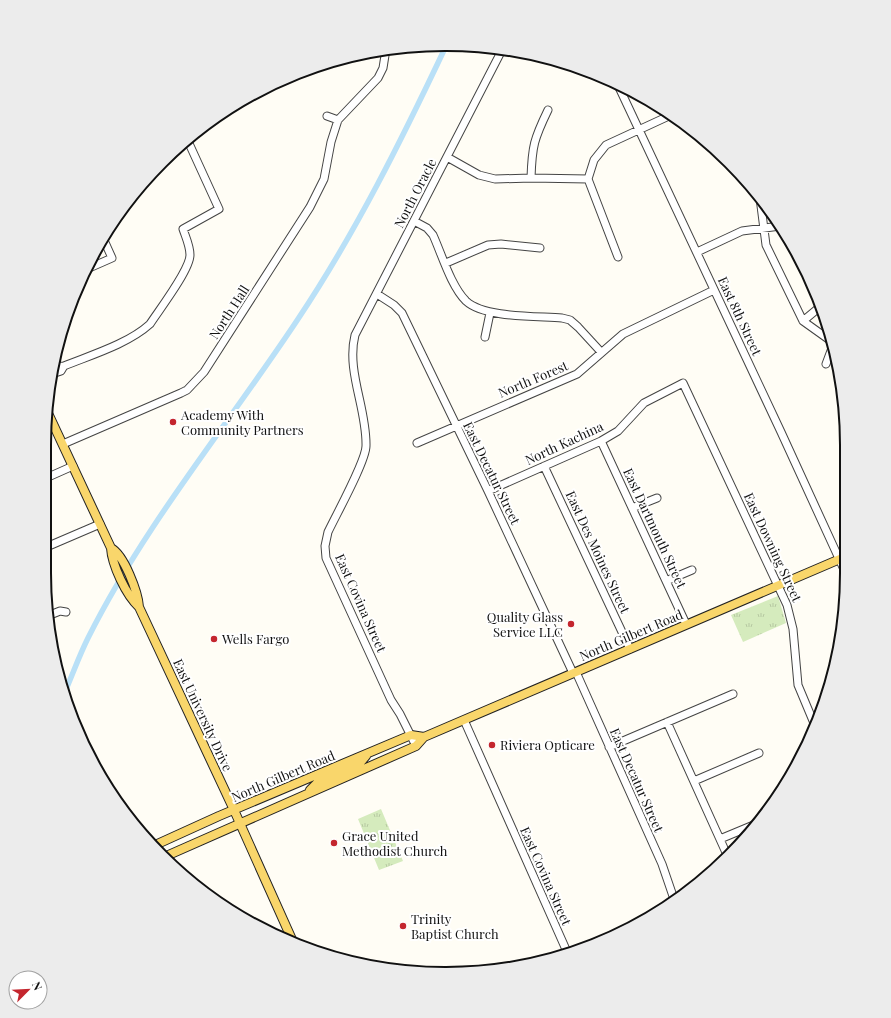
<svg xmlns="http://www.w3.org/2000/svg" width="891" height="1018" font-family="'Playfair Display',serif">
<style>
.park{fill:url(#park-tufts)}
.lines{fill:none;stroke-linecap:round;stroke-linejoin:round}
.canal{stroke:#b9e0f7;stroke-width:5.5}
.minor-casing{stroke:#444;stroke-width:9}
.major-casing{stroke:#222;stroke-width:10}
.minor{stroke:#fff;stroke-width:7}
.major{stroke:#f9d66b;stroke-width:8}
.poi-dot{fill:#c4262e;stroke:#fff;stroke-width:1.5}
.labels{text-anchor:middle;stroke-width:4;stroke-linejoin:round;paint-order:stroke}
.street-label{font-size:13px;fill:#111;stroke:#fff}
.poi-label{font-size:13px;fill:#111;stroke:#fff;text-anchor:start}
.rim{fill:none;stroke:#111;stroke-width:2}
</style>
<defs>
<pattern id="park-tufts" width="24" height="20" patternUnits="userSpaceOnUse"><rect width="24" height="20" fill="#d5ebbd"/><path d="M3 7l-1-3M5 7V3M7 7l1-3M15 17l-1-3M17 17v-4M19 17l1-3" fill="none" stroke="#b6c8a1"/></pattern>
</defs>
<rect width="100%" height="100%" fill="#fffdf5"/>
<path class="park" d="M778,596l8,27 -43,19 -12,-27z
M381,809l22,52 -24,9 -21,-51z"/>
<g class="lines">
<path class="canal" d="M64,694c8,-18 15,-38 24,-56 57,-114 140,-213 210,-319 58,-87 104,-180 148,-273"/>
<defs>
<path id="minor" d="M617,83l164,349 66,144
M327,116l11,4
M447,157l32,18 16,4 36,-1 57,1
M531,178c1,-32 3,-39 17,-68
M760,198l6,47 37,76 28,20
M414,221l13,7 6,7c9,20 18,51 33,66 18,17 71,15 96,17l8,2 8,7 23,25
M697,252l45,-21 38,-5
M618,257l-30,-78 6,-19 12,-15 65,-30
M446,263l42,-18 13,-1 39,4
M87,269l25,-11 -9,-20
M377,294l17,11 8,8 86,178 85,182
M803,321l18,-15
M485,337l5,-24
M826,364l6,-16
M54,367l10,-1
M52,374l9,-3 3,-5c27,-11 64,-22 86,-42 9,-14 40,-54 40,-69 0,-9 -4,-17 -7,-26l36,-20 -32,-70
M601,441l85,183
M417,443l160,-69 46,-40 91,-44
M63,444l118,-51 6,-3 17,-18 106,-165 14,-28 7,-37 7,-22 40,-42 5,-10 3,-19
M544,466l86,183
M46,478l27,-12
M488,491l113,-50 17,-10 26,-28 39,-20 104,222 6,24 5,56 18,43
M632,508l25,-10
M44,548l56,-24
M666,581l26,-11
M50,615l10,-4 6,1
M576,672l86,192 12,35
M464,720l104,234
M667,722l61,135
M416,746l-16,-32 -9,-14 -65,-142 -1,-12 3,-14c8,-17 38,-71 38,-86 1,-37 -20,-75 -11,-111l147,-285
M609,747l124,-53
M694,781l65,-28
M720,839l36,-15"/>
<path id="major" d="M47,411l64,137c1,17 15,47 28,59l95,203 60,134
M111,548c13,7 27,44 28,59
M340,779l1,-6 19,-10 6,-7
M310,790l7,-7 16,-8 2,-7
M153,846l66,-30 192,-81 13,2
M164,857l252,-111 8,-9 423,-181"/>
</defs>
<use href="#minor" class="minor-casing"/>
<use href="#major" class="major-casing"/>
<use href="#minor" class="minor"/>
<use href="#major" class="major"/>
</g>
<g class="poi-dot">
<circle cx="173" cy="422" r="4"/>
<circle cx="571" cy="624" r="4"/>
<circle cx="214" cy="639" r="4"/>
<circle cx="492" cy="745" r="4"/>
<circle cx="334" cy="843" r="4"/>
<circle cx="403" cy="926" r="4"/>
</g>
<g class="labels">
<g class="street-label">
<text transform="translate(415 193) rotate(-63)" y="5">North Oracle</text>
<text transform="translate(229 312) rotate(-57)" y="5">North Hall</text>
<text transform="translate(740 316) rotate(65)" y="5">East 8th Street</text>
<text transform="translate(533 379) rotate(-23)" y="5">North Forest</text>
<text transform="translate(564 443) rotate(-25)" y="5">North Kachina</text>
<text transform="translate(492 473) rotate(64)" y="5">East Decatur Street</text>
<text transform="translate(655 528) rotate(65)" y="5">East Dartmouth Street</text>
<text transform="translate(773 547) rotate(65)" y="5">East Downing Street</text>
<text transform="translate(598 552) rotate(65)" y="5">East Des Moines Street</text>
<text transform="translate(361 603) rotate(66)" y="5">East Covina Street</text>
<text transform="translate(631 635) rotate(-23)" y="5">North Gilbert Road</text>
<text transform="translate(203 715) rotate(65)" y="5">East University Drive</text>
<text transform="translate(283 776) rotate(-23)" y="5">North Gilbert Road</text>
<text transform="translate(637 780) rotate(66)" y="5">East Decatur Street</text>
<text transform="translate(546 876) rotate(66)" y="5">East Covina Street</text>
</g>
<g class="poi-label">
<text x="181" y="420">Academy With<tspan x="181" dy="15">Community Partners</tspan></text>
<text x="563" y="622" text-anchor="end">Quality Glass<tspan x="563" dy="15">Service LLC</tspan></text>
<text x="222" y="644">Wells Fargo</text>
<text x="500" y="750">Riviera Opticare</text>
<text x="342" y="841">Grace United<tspan x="342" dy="15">Methodist Church</tspan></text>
<text x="411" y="924">Trinity<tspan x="411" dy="15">Baptist Church</tspan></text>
</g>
</g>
<path d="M0 0H891V1018H0ZM445 51H446A394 394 0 0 1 840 445V573A394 394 0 0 1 446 967H445A394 394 0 0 1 51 573V445A394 394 0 0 1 445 51Z" fill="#ececec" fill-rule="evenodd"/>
<path class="rim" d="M445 51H446A394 394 0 0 1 840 445V573A394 394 0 0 1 446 967H445A394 394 0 0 1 51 573V445A394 394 0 0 1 445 51Z"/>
<g transform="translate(28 990) rotate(66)"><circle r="19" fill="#ffffff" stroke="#a0a0a0"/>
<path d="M0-3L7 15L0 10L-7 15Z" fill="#c4262e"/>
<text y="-6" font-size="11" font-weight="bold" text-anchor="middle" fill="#111111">N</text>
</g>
</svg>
